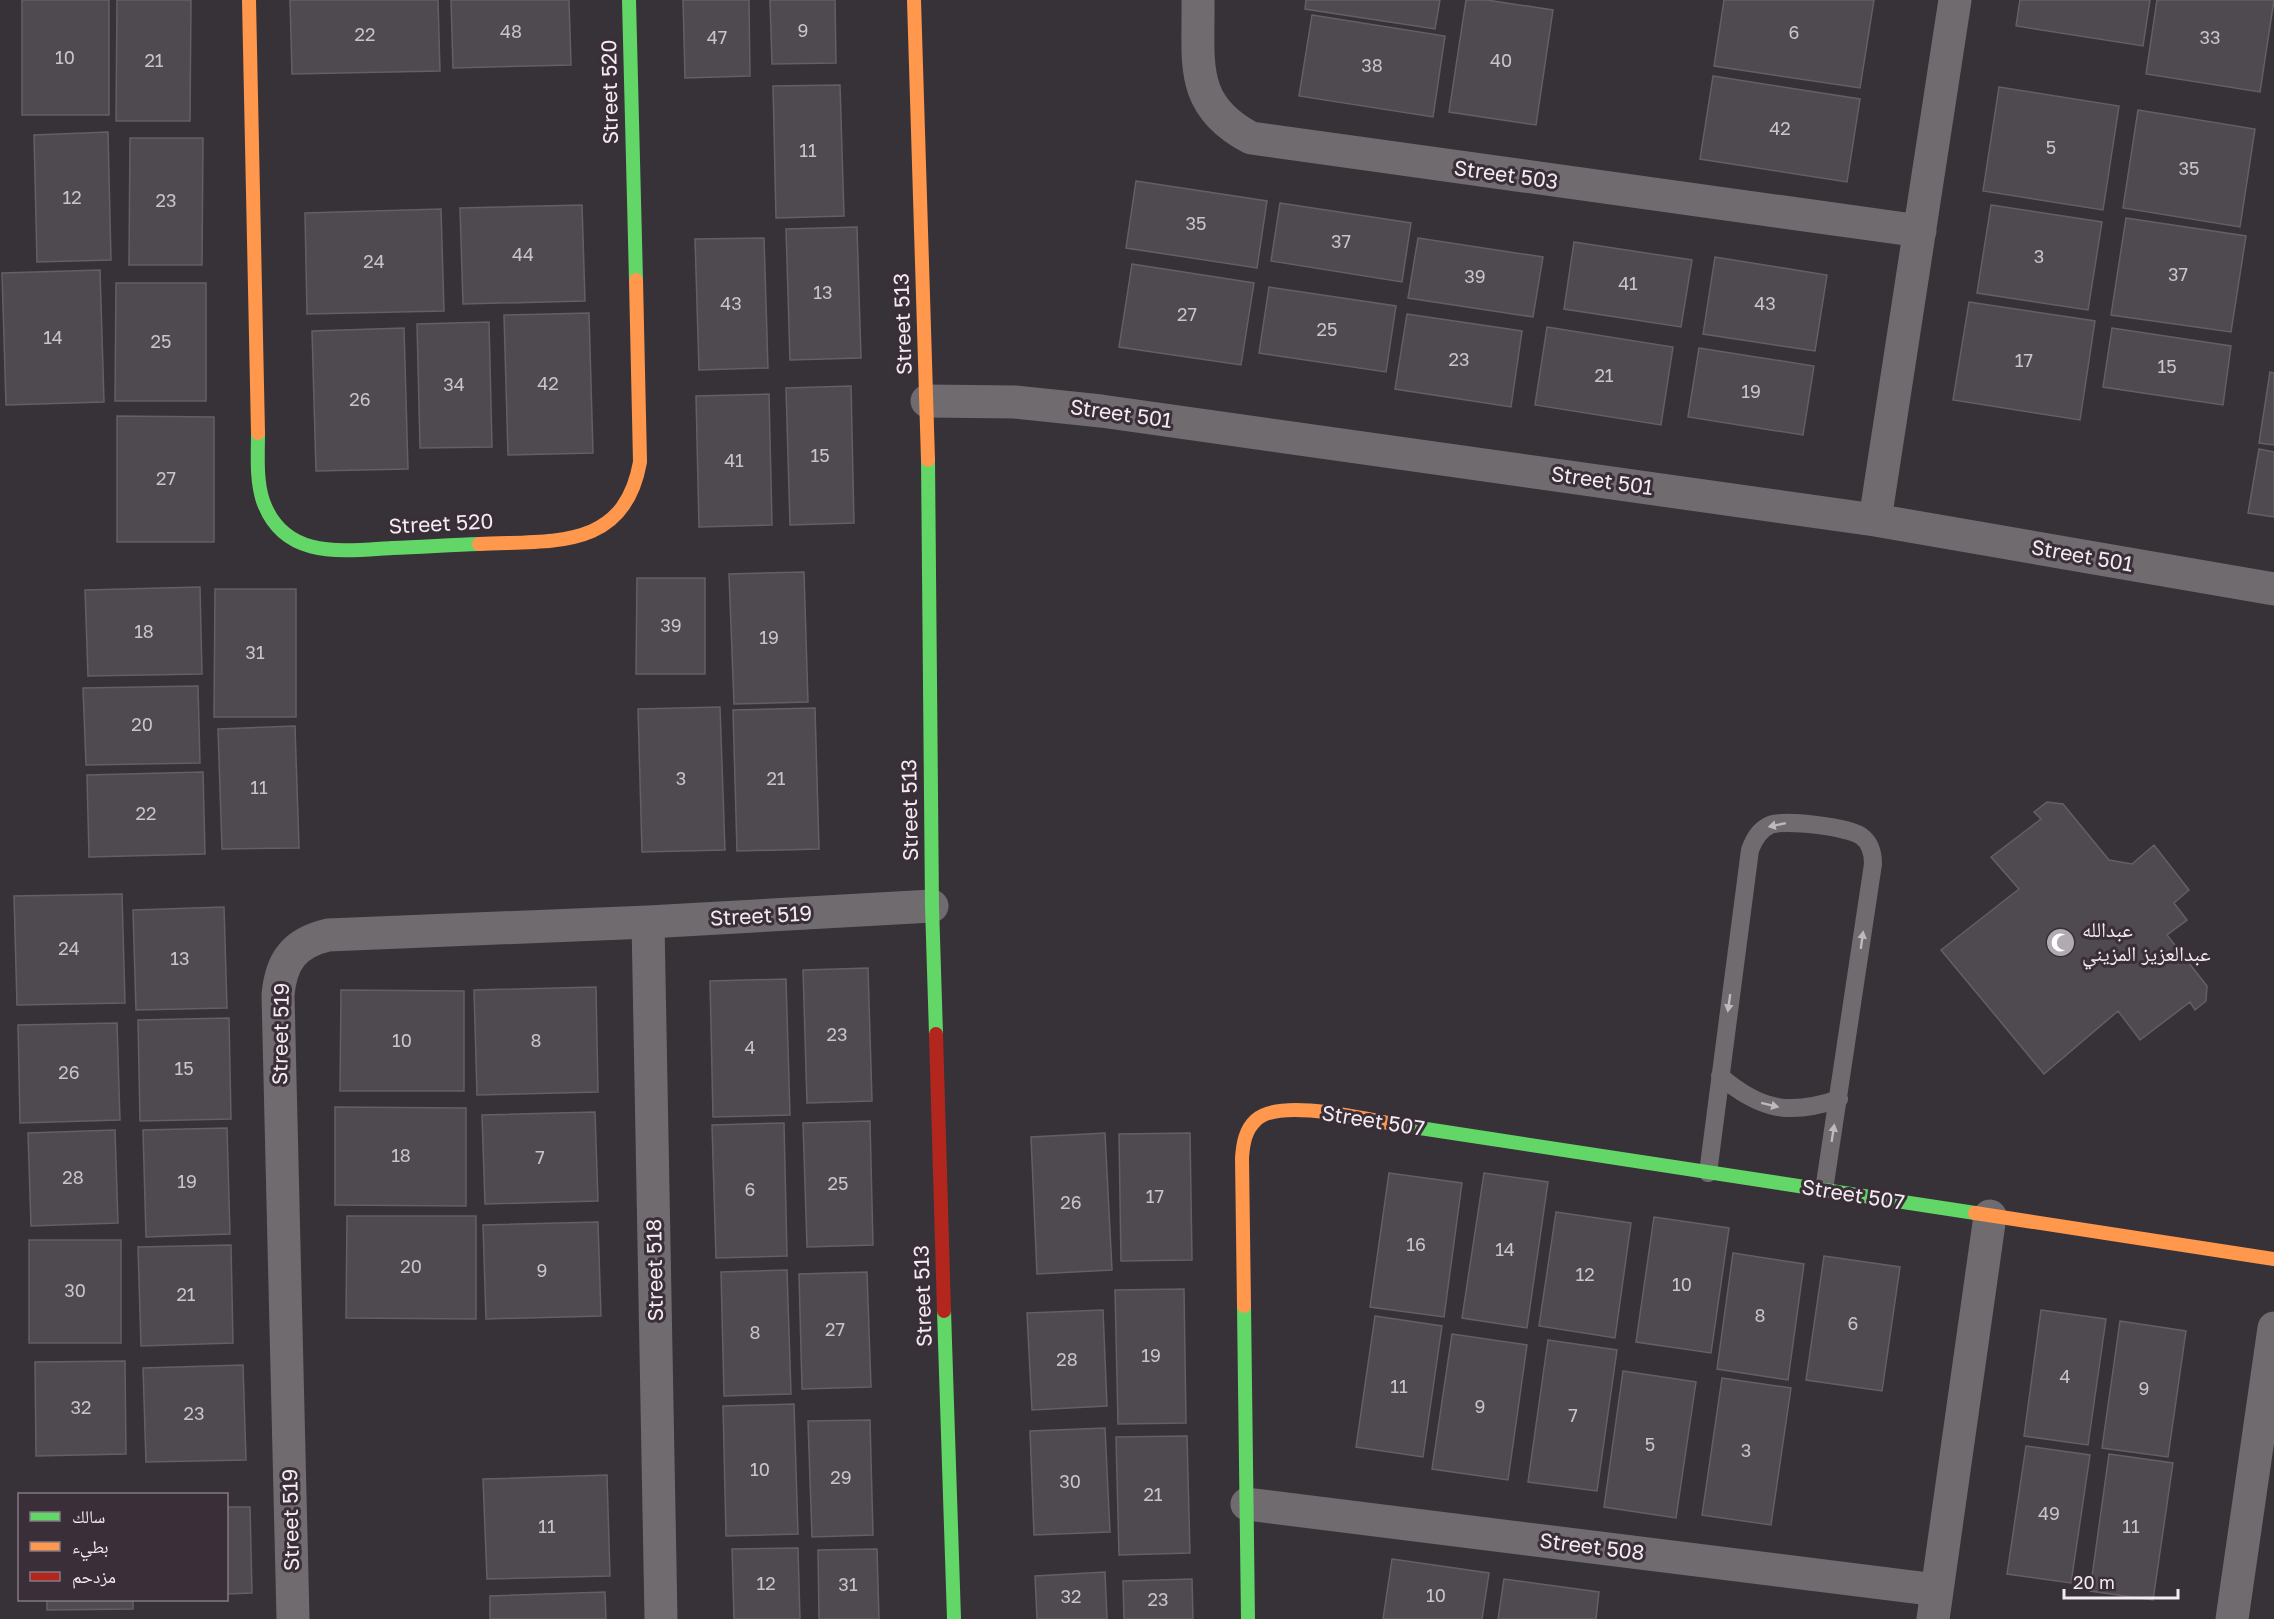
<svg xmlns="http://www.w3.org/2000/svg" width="2274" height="1619" font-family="'Golos Text','Noto Naskh Arabic',sans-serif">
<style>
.building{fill:#4f4a4f;stroke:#635f63;stroke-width:1.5}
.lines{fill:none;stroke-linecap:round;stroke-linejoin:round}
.lane{stroke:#706b6f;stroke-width:18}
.street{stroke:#706b6f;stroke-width:33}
.fast{stroke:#63d668;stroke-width:14}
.slow{stroke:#ff974d;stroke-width:14}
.jam{stroke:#b3261e;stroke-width:14}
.oneway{fill:#bfb8bd}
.labels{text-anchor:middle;stroke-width:6;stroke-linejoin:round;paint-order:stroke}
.number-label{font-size:18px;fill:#cac3c8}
.street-label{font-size:21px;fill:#f3ebf1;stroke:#3a2f38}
.poi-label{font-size:21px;fill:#f3ebf1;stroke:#3a2f38;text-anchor:start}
</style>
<rect width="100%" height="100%" fill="#373237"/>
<path class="building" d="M22,0h87v115h-87z
M117,0h74l-1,121h-74z
M290,0h148l2,71 -148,3z
M451,0h118l2,65 -118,3z
M683,0h66l1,76 -65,2z
M770,0h65l1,63 -64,1z
M1306,0h134l-5,29 -130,-20z
M1466,0h21l66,10 -17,115 -87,-13z
M1724,0h150l-14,88 -146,-22z
M2020,0h130l-7,46 -127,-20z
M2157,0h117l-14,92 -114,-18z
M1312,15l133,21 -12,81 -134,-21z
M1713,76l147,23 -13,83 -147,-23z
M840,85l4,131 -68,2 -3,-132z
M1999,87l120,19 -16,104 -120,-19z
M2138,110l117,19 -15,98 -117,-19z
M108,132l3,128 -74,2 -3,-127z
M130,138h73l-1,127h-73z
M1136,181l131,20 -10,67 -131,-20z
M1280,203l131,20 -9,59 -131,-21z
M582,205l3,96 -122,3 -3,-96z
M1991,205l111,17 -14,88 -111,-17z
M441,209l3,102 -137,3 -2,-101z
M2126,218l120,18 -15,96 -120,-17z
M857,227l4,131 -71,2 -4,-131z
M764,238l4,130 -69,2 -4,-131z
M1418,238l125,19 -10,60 -125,-19z
M1574,242l118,18 -11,67 -117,-18z
M1715,257l112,18 -12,76 -112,-17z
M1132,264l122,19 -13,82 -122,-18z
M100,270l4,132 -98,3 -4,-132z
M116,283h90v118h-91z
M1269,287l127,19 -10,66 -127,-19z
M1969,302l126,19 -15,99 -127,-20z
M589,313l4,140 -85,2 -4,-140z
M1407,314l115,17 -11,76 -116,-18z
M489,322l3,125 -72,1 -3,-124z
M1547,327l126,20 -12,78 -126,-20z
M404,328l4,141 -92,2 -4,-140z
M2112,328l119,18 -8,59 -120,-18z
M1699,348l115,18 -11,69 -115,-18z
M2270,372l4,1v72l-15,-2z
M851,386l3,137 -64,2 -4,-137z
M769,394l3,131 -73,2 -3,-131z
M117,416l97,1v125h-97z
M2259,449l15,3v65l-26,-4z
M804,572l4,130 -74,2 -5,-130z
M637,578h68v96h-69z
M200,587l2,87 -114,2 -3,-86z
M215,589h81v128h-82z
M198,686l2,77 -114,2 -3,-77z
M720,707l5,143 -83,2 -4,-143z
M815,708l4,141 -82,2 -4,-141z
M295,726l4,122 -77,1 -4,-120z
M203,772l2,82 -116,3 -2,-82z
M2047,802l16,2 46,56 23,4 22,-19 35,45 -15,13 13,17 -20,15 40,51 -1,15 -11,9 -5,-8 -50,38 -22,-29 -74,63 -103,-124 78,-61 -28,-32 50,-38 -7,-7z
M122,894l3,109 -108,2 -3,-109z
M224,907l3,101 -91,2 -3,-100z
M868,968l4,133 -65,2 -4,-133z
M786,979l4,136 -77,2 -3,-136z
M596,987l2,105 -121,3 -3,-105z
M341,990l123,1v100h-124z
M229,1018l2,101 -91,2 -2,-101z
M117,1023l3,97 -100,3 -2,-98z
M335,1107l131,1v98l-131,-1z
M595,1112l3,89 -113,3 -3,-89z
M870,1121l3,124 -66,2 -4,-124z
M784,1123l3,133 -71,2 -4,-133z
M227,1128l3,106 -84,3 -3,-107z
M115,1130l3,93 -87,3 -3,-93z
M1105,1133l7,137 -75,4 -6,-137z
M1190,1133l2,127 -71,1 -2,-127z
M1389,1173l73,10 -18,134 -74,-10z
M1484,1173l64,9 -21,146 -65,-10z
M1556,1212l75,11 -16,115 -76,-12z
M347,1216h129v103l-130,-1z
M1654,1217l75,11 -18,125 -75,-11z
M598,1222l3,94 -115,3 -3,-94z
M29,1240h92v103h-92z
M231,1245l2,98 -92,3 -3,-99z
M1733,1253l71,11 -16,116 -71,-11z
M1824,1256l76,11 -18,124 -76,-11z
M787,1270l4,124 -67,2 -3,-124z
M867,1272l4,115 -69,2 -3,-115z
M1184,1289l2,134 -68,1 -3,-134z
M1103,1310l4,96 -75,4 -5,-97z
M2041,1310l65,9 -18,126 -64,-9z
M1375,1316l67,10 -19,131 -67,-10z
M2120,1321l66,10 -18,126 -66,-9z
M1452,1334l75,11 -19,135 -76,-11z
M1548,1340l69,10 -20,141 -69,-9z
M125,1361l1,93 -90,2 -1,-94z
M243,1365l3,95 -100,2 -3,-94z
M1623,1371l73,11 -20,136 -72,-11z
M1722,1378l69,10 -20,137 -69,-10z
M794,1404l4,130 -72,2 -3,-130z
M870,1420l3,115 -61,2 -4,-116z
M1105,1428l5,104 -76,3 -4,-104z
M1187,1436l3,117 -71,2 -3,-118z
M2026,1446l64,9 -19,128 -64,-9z
M2109,1454l64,9 -20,137 -63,-9z
M607,1475l3,101 -123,3 -4,-100z
M226,1507h24l2,86 -26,1z
M798,1548l2,71h-66l-2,-70z
M877,1549l2,70h-60l-1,-69z
M1392,1559l97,14 -7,46h-99z
M1105,1572l2,47h-70l-2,-43z
M1192,1579l1,40h-69l-1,-38z
M1504,1579l95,13 -3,27h-98z
M605,1592l1,27h-116v-23z
M47,1600h86v9l-86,1z"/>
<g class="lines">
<path class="lane" d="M1720,1076c40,34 69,40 119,23
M1708,1173l42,-323c4,-11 9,-20 20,-25 14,-6 79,2 91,11 10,7 12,17 12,28l-49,326"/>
<path class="street" d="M1198,0c1,62 -10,105 53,138l669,93
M927,401l88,1 86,9 774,109 399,69
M1875,520l80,-520
M648,922l13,697
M1247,1504l690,86
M293,1619l-15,-624c3,-34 16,-52 50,-60l320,-13 284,-16
M1933,1619l57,-403
M2232,1619l42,-291"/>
<path class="fast" d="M629,0l7,280
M258,433c0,22 -2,47 5,68 21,59 79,50 129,47 29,-1 58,-3 87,-4
M928,460l4,446 4,128
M1400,1125l575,88
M1244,1306l4,313
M944,1311l10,308"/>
<path class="slow" d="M249,0l9,433
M914,0l14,460
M479,544c72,-4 145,8 161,-82l-4,-182
M1975,1213l299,46
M1244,1306l-2,-148c1,-14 3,-28 14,-38 24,-23 112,0 144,5"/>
<path class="jam" d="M936,1034l8,277"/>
</g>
<defs><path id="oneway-solid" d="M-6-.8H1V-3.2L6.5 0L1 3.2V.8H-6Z" transform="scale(1.5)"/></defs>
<g class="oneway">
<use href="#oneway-solid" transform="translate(1777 825) rotate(168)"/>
<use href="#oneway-solid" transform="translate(1862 940) rotate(-82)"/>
<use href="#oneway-solid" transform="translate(1729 1003) rotate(98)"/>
<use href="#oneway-solid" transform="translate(1770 1105) rotate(14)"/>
<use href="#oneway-solid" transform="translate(1833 1133) rotate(-81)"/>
</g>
<defs>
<symbol id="mosque-disc" viewBox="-11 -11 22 22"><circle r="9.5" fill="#b1aab0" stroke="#3a2f38"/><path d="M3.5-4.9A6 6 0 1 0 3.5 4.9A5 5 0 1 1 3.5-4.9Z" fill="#fff"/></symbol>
</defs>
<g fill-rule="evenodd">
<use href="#mosque-disc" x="2044" y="926" width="33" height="33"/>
</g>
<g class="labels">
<g class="number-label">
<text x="803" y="37">9</text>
<text x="511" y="38">48</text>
<text x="1794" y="39">6</text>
<text x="365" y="41">22</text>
<text x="717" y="44">47</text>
<text x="2210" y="44">33</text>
<text x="65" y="64">10</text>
<text x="154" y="67">21</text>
<text x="1501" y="67">40</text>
<text x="1372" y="72">38</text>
<text x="1780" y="135">42</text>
<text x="2051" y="154">5</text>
<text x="808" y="157">11</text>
<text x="2189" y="175">35</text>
<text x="72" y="204">12</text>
<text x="166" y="207">23</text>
<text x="1196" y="230">35</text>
<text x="1341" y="248">37</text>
<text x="523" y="261">44</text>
<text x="2039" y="263">3</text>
<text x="374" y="268">24</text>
<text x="2178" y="281">37</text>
<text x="1475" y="283">39</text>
<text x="1628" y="290">41</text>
<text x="823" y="299">13</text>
<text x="731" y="310">43</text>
<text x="1765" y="310">43</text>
<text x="1187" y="321">27</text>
<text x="1327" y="336">25</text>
<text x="53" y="344">14</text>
<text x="161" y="348">25</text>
<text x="1459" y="366">23</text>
<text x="2024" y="367">17</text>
<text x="2167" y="373">15</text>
<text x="1604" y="382">21</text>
<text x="548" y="390">42</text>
<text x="454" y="391">34</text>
<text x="1751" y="398">19</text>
<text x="360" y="406">26</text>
<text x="820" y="462">15</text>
<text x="734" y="467">41</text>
<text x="166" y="485">27</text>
<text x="671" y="632">39</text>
<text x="144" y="638">18</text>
<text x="769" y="644">19</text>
<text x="255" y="659">31</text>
<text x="142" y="731">20</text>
<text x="681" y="785">3</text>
<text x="776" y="785">21</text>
<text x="259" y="794">11</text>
<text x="146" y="820">22</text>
<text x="69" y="955">24</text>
<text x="180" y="965">13</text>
<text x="837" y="1041">23</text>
<text x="402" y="1047">10</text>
<text x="536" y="1047">8</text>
<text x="750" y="1054">4</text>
<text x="184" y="1075">15</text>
<text x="69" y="1079">26</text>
<text x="401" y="1162">18</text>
<text x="540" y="1164">7</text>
<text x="73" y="1184">28</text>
<text x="187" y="1188">19</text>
<text x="838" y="1190">25</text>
<text x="750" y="1196">6</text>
<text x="1155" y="1203">17</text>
<text x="1071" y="1209">26</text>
<text x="1416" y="1251">16</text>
<text x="1505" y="1256">14</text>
<text x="411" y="1273">20</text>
<text x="542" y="1277">9</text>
<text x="1585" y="1281">12</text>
<text x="1682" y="1291">10</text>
<text x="75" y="1297">30</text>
<text x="186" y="1301">21</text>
<text x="1760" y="1322">8</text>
<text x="1853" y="1330">6</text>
<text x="835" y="1336">27</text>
<text x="755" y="1339">8</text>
<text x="1151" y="1362">19</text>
<text x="1067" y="1366">28</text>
<text x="2065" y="1383">4</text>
<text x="1399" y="1393">11</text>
<text x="2144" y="1395">9</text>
<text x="1480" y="1413">9</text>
<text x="81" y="1414">32</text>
<text x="194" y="1420">23</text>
<text x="1573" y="1422">7</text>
<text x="1650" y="1451">5</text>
<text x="1746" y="1457">3</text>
<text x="760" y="1476">10</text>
<text x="841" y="1484">29</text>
<text x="1070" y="1488">30</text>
<text x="1153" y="1501">21</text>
<text x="2049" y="1520">49</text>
<text x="547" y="1533">11</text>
<text x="2131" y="1533">11</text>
<text x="766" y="1590">12</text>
<text x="848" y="1591">31</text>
<text x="1436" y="1602">10</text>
<text x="1071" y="1603">32</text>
<text x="1158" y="1606">23</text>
</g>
<g class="street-label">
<text transform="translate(610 92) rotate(-91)" y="7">Street 520</text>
<text transform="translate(1506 175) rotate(8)" y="7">Street 503</text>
<text transform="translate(903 324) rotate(-92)" y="7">Street 513</text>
<text transform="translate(1121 414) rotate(8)" y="7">Street 501</text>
<text transform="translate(1602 481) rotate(8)" y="7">Street 501</text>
<text transform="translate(441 524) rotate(-3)" y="7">Street 520</text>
<text transform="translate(2082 556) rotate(10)" y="7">Street 501</text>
<text transform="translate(910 810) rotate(-91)" y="7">Street 513</text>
<text transform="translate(761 916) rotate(-3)" y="7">Street 519</text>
<text transform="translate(281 1034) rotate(-89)" y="7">Street 519</text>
<text transform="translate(1373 1121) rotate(9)" y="7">Street 507</text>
<text transform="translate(1853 1195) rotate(9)" y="7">Street 507</text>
<text transform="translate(655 1270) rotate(-91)" y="7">Street 518</text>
<text transform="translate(923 1296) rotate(-92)" y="7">Street 513</text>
<text transform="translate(291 1520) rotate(-91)" y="7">Street 519</text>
<text transform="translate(1592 1547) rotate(7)" y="7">Street 508</text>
</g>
<g class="poi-label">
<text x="2082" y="937">عبدالله<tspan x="2082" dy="24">عبدالعزيز المزيني</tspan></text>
</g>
</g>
<rect x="18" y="1493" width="210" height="108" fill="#3a2f38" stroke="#847a82" stroke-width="1.5"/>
<rect x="30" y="1512" width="30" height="9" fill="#63d668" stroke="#847a82" stroke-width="1.5"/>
<text x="72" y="1523" font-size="18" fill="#f3ebf1">سالك</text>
<rect x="30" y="1542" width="30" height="9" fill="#ff974d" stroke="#847a82" stroke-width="1.5"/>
<text x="72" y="1553" font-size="18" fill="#f3ebf1">بطيء</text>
<rect x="30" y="1572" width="30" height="9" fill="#b3261e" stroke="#847a82" stroke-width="1.5"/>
<text x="72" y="1583" font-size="18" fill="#f3ebf1">مزدحم</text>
<path d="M2064 1589v9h114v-9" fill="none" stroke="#f3ebf1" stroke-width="3"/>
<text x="2073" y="1589" font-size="18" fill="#f3ebf1" stroke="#3a2f38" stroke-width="4.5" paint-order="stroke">20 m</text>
</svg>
